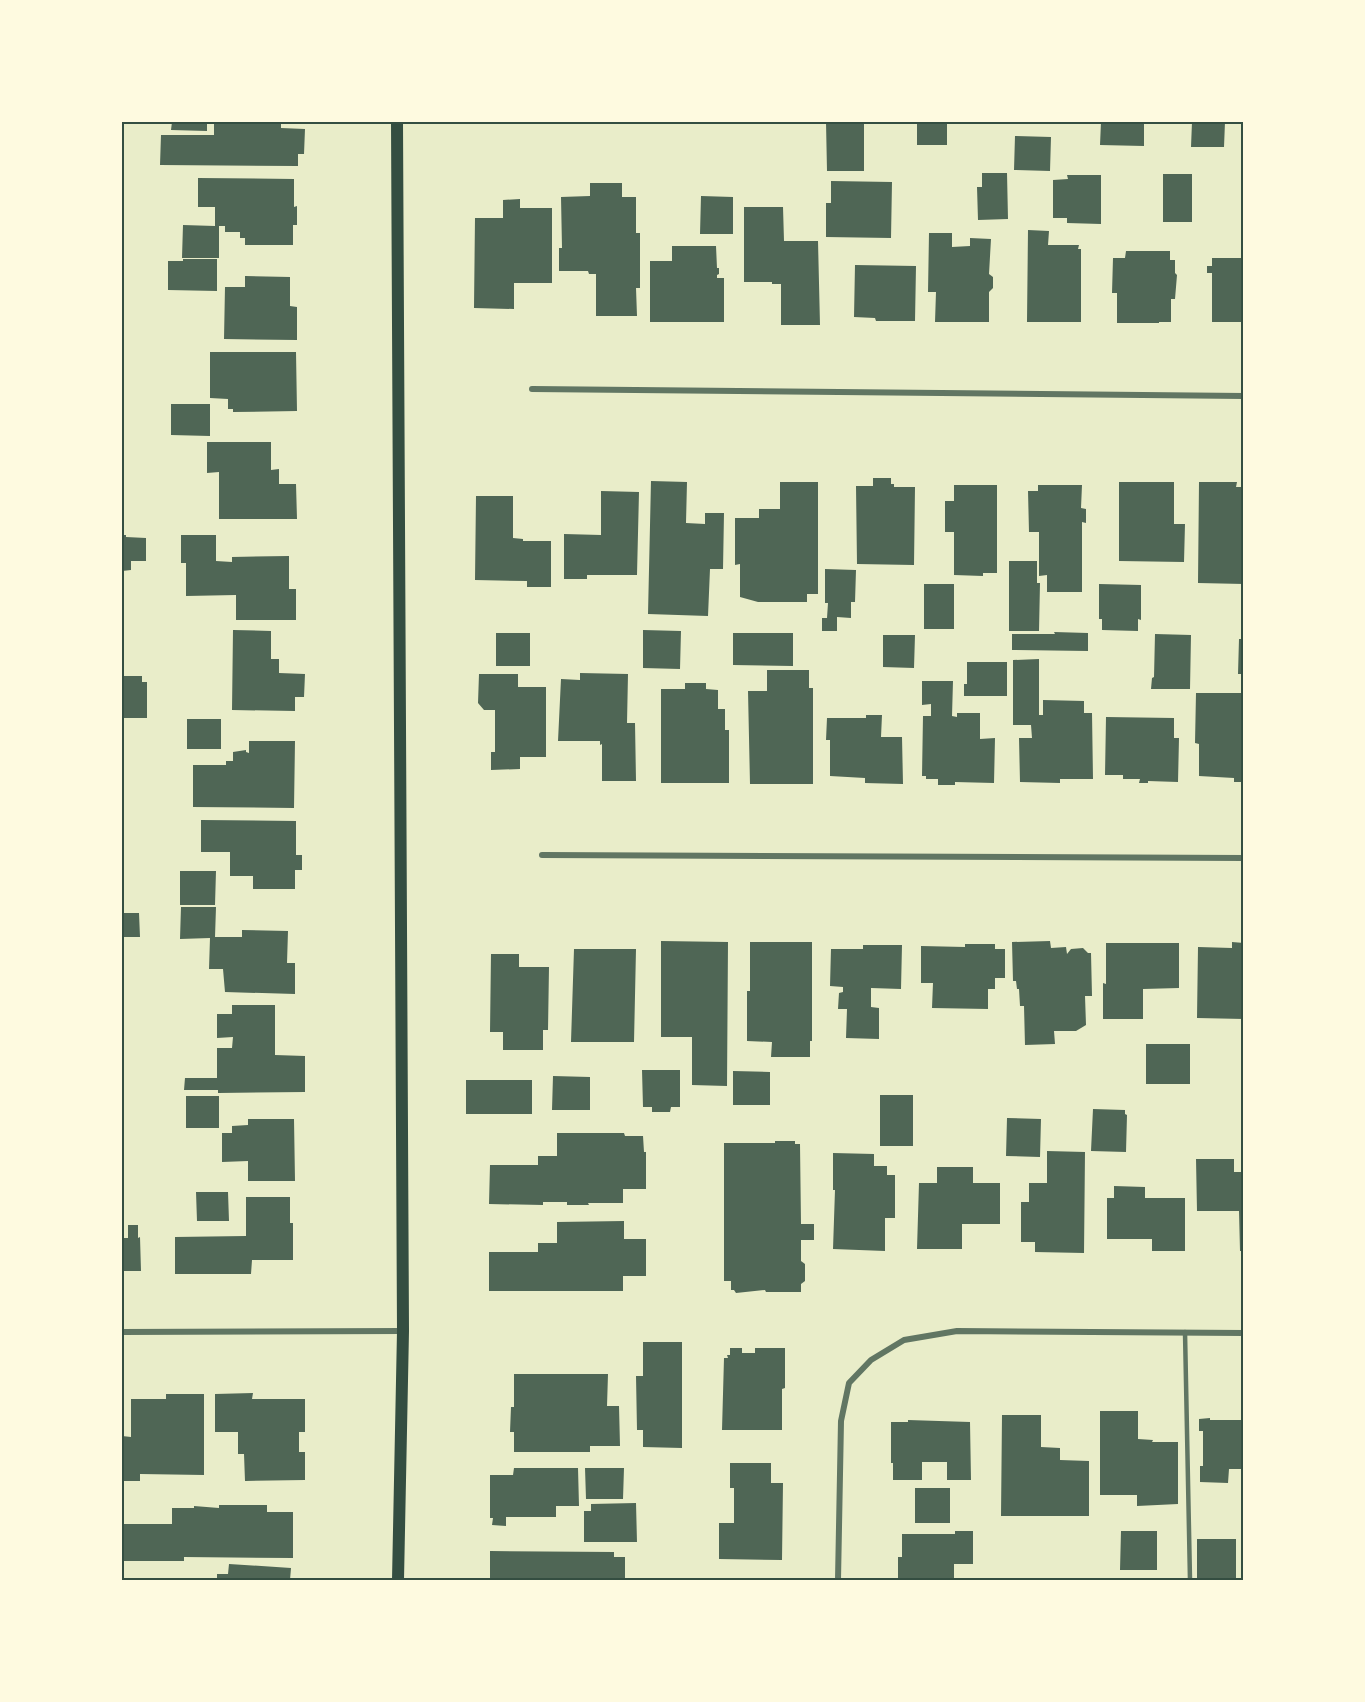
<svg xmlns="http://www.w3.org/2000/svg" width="1365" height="1702" font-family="'Roboto Condensed',sans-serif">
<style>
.building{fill:#4f6655}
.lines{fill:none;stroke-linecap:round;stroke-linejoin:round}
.service{stroke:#617663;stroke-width:4.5}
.minor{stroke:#617663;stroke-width:6}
.secondary{stroke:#344e41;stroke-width:12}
.neatline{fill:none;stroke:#344e41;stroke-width:2}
</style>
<rect width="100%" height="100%" fill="#e9edc9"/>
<path class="building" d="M172,122h35v9l-36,-1z
M234,122h47v6l24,1 -1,25h-6v12l-138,-1 1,-30h53v-11h20z
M826,122h38v49h-37z
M917,122h30v23h-30z
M1101,122h43v24l-44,-1z
M1192,122h33l-1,25h-33z
M1015,136l36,1 -1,34 -36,-1z
M982,173h25l1,46 -30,1 -1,-33h5z
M1163,174h29v48h-29z
M1067,175h34v49l-34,-1v-5h-14v-38l15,-1z
M198,178l96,1v28l3,-1v19h-4v20h-48v-7h-5v-6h-15v-6h-6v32h-37l1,-33 32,1v-19h-17z
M831,181l61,1 -1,56 -65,-1v-34h5z
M590,183h32v14h14v36h4v55h-4l1,28h-41v-42h-7l-1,-3h-29v-23h3l-1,-51 29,-1z
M701,196l32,1v37h-33z
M520,199v9h32v75h-38v26l-40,-1 1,-90h28v-18z
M744,207h39l1,34h34l2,84h-39v-41h-9v-2h-28z
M1028,230l21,1 -1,14h31l-1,4h3v73h-54z
M929,233h23v14l18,-1v-8l21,1 -2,35 4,3v11l-4,4v30h-54l1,-30h-8z
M672,246h44l1,22h2v6l-2,1v3h7v44h-74v-61h22z
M1126,251h44v9h5v13l2,2 -2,24h-4v23h-12v1h-42v-30h-5l1,-35h12z
M1212,258h32v64h-32v-49h-5v-7h5z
M183,259h34v32l-49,-1v-29h15z
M855,265l61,1 -1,55h-39l-1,-3 -21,-1z
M245,276l45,1v29l7,1v33l-73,-1 1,-52h20z
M210,352h86l1,59 -64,1v-3h-5v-10l-18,-1z
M171,404h39v32l-39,-1z
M207,442h64v28l8,-1v15h17l1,35h-78v-47l-12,1z
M873,478h18v6h3v3h21l-1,78 -57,-1 -1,-78h17z
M651,481l36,1 -1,41 19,1v-11h19l-1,56h-13l-2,47 -60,-2z
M780,482h38v112h-11v8h-49l-18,-5v-33l-5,1v-47h24v-9h21z
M1119,482h55v42h11l-1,38 -65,-1z
M1199,482h38l-1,5h8v97l-46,-1z
M954,485h43v88h-14v3l-29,-1v-43h-9v-31h9z
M1038,485h44l-1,23 5,1v14l-4,-1v70h-35v-17l-8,1v-44h-10l-1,-41h10z
M601,491l38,1 -2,83h-50v4h-23v-45l37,1z
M476,496h37v42l10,1v2h28v46h-24v-6l-52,-1z
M122,535h4v2l20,1v23h-15v9l-9,1z
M181,535h35v26l16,1v-5l57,-1v33h7v31h-60v-25l-50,1v-33h-5z
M1009,561h28v22h3l-1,48h-30z
M825,569l31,1 -1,32h-4v16l-14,-1v14h-15v-13h5l1,-15h-3z
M924,584h30v45h-30z
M1099,584l42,1v35l-3,-1v12l-36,-1v-11h-3z
M233,630l38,1v28h8v14l26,1 -1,23h-9v14l-63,-1z
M643,630l38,1 -1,38 -37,-1z
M1054,632l34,1v18l-76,-1v-16h43z
M496,633h34v33h-34z
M733,633h60v33l-60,-1z
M1155,634l36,1 -1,54h-39l1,-11 2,-1z
M883,635h32l-1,33 -31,-1z
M1239,639h5v35h-6z
M1039,659v56h4v-15l41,1v12h8l1,66h-33v4l-40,-1 -1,-44h13l-1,-13h-18v-65z
M967,662h40v34h-43v-12h3z
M767,670h42v18h4v96h-63l-2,-93h19z
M580,673l48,1 -1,49h8l1,58h-34v-37l-2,1v-4h-42l3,-62 19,1z
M479,674h39v13h28v70h-26v12l-29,1v-18h4v-42h-11l-6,-7z
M122,676h20v6h5v36h-25z
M922,681h31l-1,35 5,1v-4h23v26l15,-1 -1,45 -39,-1v3h-17v-6h-12v-3h-4l1,-60h8v-12l-9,1z
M685,683h21v6l12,1v19h7v21h4v53h-68v-94h24z
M1196,693h46v20h2v69h-10v-4l-35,-2v-32l-4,-1z
M866,715h16l-1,22h21l1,47 -38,-1v-5l-35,-2v-36h-4l1,-22h39z
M1106,717l68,1v20h5l-1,44 -30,-1v2h-9l1,-4h-17v-4h-18z
M187,719h34v30h-34z
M249,741h46l-1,67 -101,-1v-42h33v-4h7v-9l13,-2v2l3,1z
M201,820l95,1v34h6v15h-7v19h-42v-13h-23v-24h-29z
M180,871h36l-1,34h-35z
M181,907h35l-1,30h27v-7l46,1 -1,32h8v31l-70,-2 -2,-23h-14l1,-31 -30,1z
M122,913h17l1,24h-18z
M661,941l67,1 -1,144 -35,-1v-48h-31z
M1050,941l1,7 15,-1 1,7 4,-5 12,-1 5,5h3l1,43h-7l1,29 -10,6h-22l1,13 -30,1 -1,-39h-4l-1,-17h-2l-1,-8h-3l-1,-39z
M750,942h62v99h-2v16h-39l1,-15 -25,-1v-50h3z
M1232,942l12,1v76l-47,-1 1,-71 34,1z
M1106,943h73v45l-36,1v30h-40v-36l3,1z
M965,944h30v5h10v29h-10v11h-7v20l-56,-1 1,-25h-12v-37l44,1z
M863,945h39l-1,44 -30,-1v19l8,1v31l-33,-1 1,-29h-9l1,-16 4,-1v-5l-13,-1 1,-37h32z
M574,949h62l-2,93h-63z
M491,954h28v13h30l-1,63h-5v20h-40v-18h-13z
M232,1005h43v50l30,1v36l-87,1v-3h-34l1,-12h32v-30h15l1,-11 -16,1v-24h15z
M1146,1044h44v40h-44z
M642,1070h38v37h-9l-1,5h-18v-5h-9z
M733,1071l37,1v33h-37z
M553,1076l37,1v33h-38z
M466,1080h66v34h-66z
M880,1095h33v51h-33z
M186,1096h33v32h-33z
M1093,1109l32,1v4l2,1 -1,37 -35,-1z
M1007,1118l34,1 -1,38 -34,-1z
M248,1119h46l1,62h-47v-20l-26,1v-29h10v-7l16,-1z
M557,1133h67l1,3h18l1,16h2v37h-23v14h-35l1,2h-22v-3h-24v3l-54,-1 1,-39h48v-9h19z
M775,1141h20v3h5l1,80h13v16h-13v21l4,3v17l-4,3v8h-35l-1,-2 -29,3 -2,-3h-3v-9h-7v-138h51z
M1047,1151l38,1 -1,101 -49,-1v-10h-14v-40h8v-19h18z
M833,1153l41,1v12h13v9h8v43h-10v33l-52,-2 2,-59h-2z
M1196,1159h38v13h10v79h-4l-1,-40h-42z
M937,1167h36v16h27v41h-38v25h-45l2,-66h18z
M1114,1186l31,1v11h40v53h-33v-12h-45v-41h7z
M196,1192h32l1,29h-32z
M246,1197h44v26h3v37h-41l-1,14h-76v-37l71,-1z
M624,1221v18h22v37h-23v15h-134v-39h49v-9h19v-21z
M128,1225h10v13l2,-1 1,34h-19v-33h6z
M643,1342h39v106l-39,-1v-17h-6l-1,-54h7z
M730,1348h12v5h13v-5h30v40l-3,1v41h-60l2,-72h4l-1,-3h3z
M514,1374h94l-1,32h12l1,40h-30v6h-76v-20h-4l1,-25h3z
M253,1393l-1,6h53v33h-6v20h6v28l-60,1 -1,-27h-6v-22h-23v-38z
M166,1394h38v81l-64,-1v7h-18v-45l9,1v-38h35z
M1100,1411h38v28l15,1 -1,2h26v62l-41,2v-11h-37z
M1002,1415h39v32l19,1v12l29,1v55h-88z
M1210,1418v2h34v49h-15l-1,14 -28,-1v-16h3v-35h-4v-12z
M908,1420l62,2 1,58h-24v-18h-25v18h-29v-17h-2v-41h17z
M730,1463h41v20h12l-1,77 -63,-1v-36h15v-35h-4z
M514,1468h64l1,38h-23v11h-50v9l-14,-1 1,-7h-3v-43h23z
M585,1468h39l-1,31h-37z
M915,1488h35v35h-35z
M636,1503l1,39h-53v-31h7v-7z
M219,1505h48v7h26v46l-109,-1v4h-62v-37h50v-16h22v-2l25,2z
M955,1531h18v33h-19v16h-56v-23h4v-23h53z
M1121,1531h36v39h-37z
M1197,1539h39v41h-39z
M490,1551l124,1v5h11v23h-135z
M229,1564l62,4 -1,12h-73v-6h11z"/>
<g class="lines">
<path class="service" d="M1185,1332l5,248"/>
<path class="minor" d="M532,389l712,7
M542,855l702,3
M122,1332l281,-1
M838,1580l3,-159 8,-38 22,-23 33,-20 53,-9 287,2"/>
<path class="secondary" d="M397,122l6,1209 -5,249"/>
</g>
<rect width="1365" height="1702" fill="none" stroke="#fefae0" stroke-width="246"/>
<rect x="123" y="123" width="1119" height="1456" class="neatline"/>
</svg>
